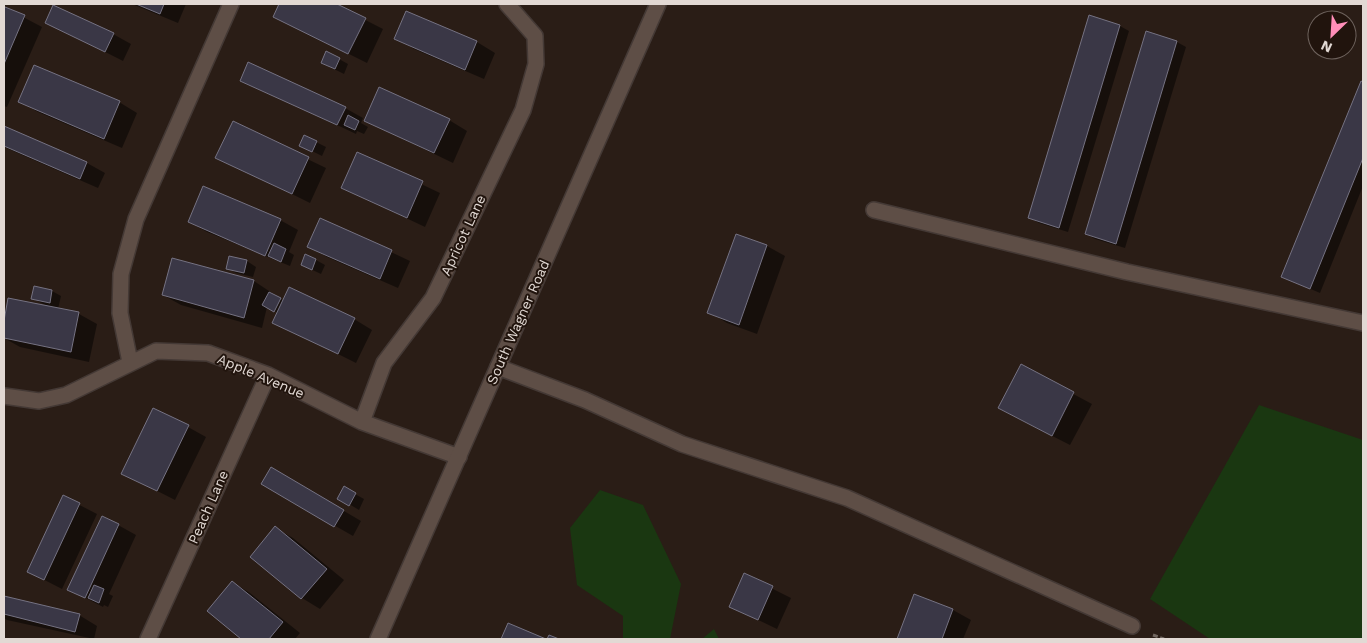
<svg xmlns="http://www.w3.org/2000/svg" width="1367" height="643" font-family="'Work Sans',sans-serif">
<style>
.green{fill:#1a3711}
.shadow{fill:#0007}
.building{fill:#3a3746;stroke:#757282}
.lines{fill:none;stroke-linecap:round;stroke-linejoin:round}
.lane-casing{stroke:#443935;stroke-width:18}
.street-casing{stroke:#443935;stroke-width:18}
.secondary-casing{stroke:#443935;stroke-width:18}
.path{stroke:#726760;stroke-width:3;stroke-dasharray:5 2.5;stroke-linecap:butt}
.lane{stroke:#5e4e46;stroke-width:15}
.street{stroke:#5e4e46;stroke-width:15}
.secondary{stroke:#5e4e46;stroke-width:15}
.labels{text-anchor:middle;stroke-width:4;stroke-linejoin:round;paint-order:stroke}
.street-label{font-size:14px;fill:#e2d9d4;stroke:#21140d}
</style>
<rect width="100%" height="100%" fill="#2a1d16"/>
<path class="green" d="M1259,405l104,35v199h-153l-60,-40z
M600,490l43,15 38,79 -11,55h-47v-23l-46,-31 -7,-57z
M714,629l5,10h-17z"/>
<path class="shadow" d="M132,4h54l-8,19z
M281,4h53l49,25 -16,34 -92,-46z
M6,8l36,19 -35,80 -3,-1v-93z
M407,12l70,30 18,11 -11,26 -70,-30 -18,-11z
M46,22l67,12 18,10 -8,17z
M1120,26l9,5 -61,201 -29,-9 -9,-5z
M1147,33l30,9 9,5 -61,201 -30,-9 -9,-5z
M339,59l9,5 -4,10 -22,-11z
M242,80l103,28 18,10 -2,5 7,4 -4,7 -7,-3 -1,3z
M1361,82l2,1v103l-43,107 -37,-16z
M20,102h99l18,11 -15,35 -84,-36z
M449,120l18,11 -14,32 -87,-42z
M233,123l93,45 -16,35 -93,-46z
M4,127l83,36 18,10 -7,15 -94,-41z
M304,136l22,11 -4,9 -12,-6z
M358,154l82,39 -15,34 -82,-39z
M321,219l89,42 -12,27 -71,-31 -18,-10z
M280,220l18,10 -9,22 5,3 -4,11 -83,-34 -18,-10z
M737,235l30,11 18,10 -28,78 -30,-11 -18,-11z
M230,257l17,4 9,6 -3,10 -17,-4 -9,-5z
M173,260l81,21 30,20 70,18 18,11 -16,33 -82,-41 4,-9 -11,-6 -5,21 -81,-23 -18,-10z
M316,260l9,5 -4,9 -19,-9z
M52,291l9,5 -3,13 21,5 18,10 -8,38 -69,-15 -16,-9 5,-39 38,7 -15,-8z
M1021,366l71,38 -22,41 -53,-27z
M188,427l18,10 -31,63 -53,-27z
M271,468l90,53 -8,15 -91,-52z
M344,488l20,11 -5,11 -20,-12z
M64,497l33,17 -35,75 -33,-17z
M118,525l18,10 -27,59 4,2 -5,11 -4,-2 -1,2 -34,-18z
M275,528l18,10 51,42 -24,29 -18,-11 -51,-41z
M745,575l46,23 -14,31 -46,-22z
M232,582l18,11 50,40 -5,6h-52l-35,-28z
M915,595l38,15 18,10 -8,19h-64z
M4,597l75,18 18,11 -3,13 -87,-19 -3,-2z"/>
<path class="building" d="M136,4h28l-4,10z
M279,4h58l29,14 -18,36 -75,-37z
M53,5l61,28 -9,19 -60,-29z
M5,7l20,8 -21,49v-54z
M406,11l71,30 -12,29 -71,-31z
M1089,15l31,10 -61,203 -31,-10z
M1146,31l31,10 -61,203 -31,-10z
M326,51l14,7 -5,11 -14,-6z
M248,62l98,45 -9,18 -97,-44z
M34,65l86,36 -16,38 -86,-37z
M1361,81l2,1v76l-53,131 -29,-12z
M379,87l71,32 -16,34 -70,-32z
M348,115l11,6 -4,9 -11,-5z
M233,121l76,36 -17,37 -77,-36z
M4,126l83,36 -7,17 -76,-33z
M304,135l13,6 -5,11 -13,-6z
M357,152l66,29 -16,37 -66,-30z
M203,186l78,33 -16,37 -77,-34z
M320,218l72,32 -12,29 -73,-32z
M736,234l31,11 -28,80 -32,-12z
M274,243l12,6 -5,13 -13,-6z
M305,254l11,5 -4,11 -11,-5z
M229,256l18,4 -3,13 -18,-4z
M172,258l82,22 -10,38 -82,-23z
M34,286l18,4 -2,13 -19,-4z
M289,287l66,31 -17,36 -66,-31z
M269,292l12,6 -7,14 -12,-7z
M8,298l71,14 -8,40 -67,-14v-17z
M1021,364l53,28 -22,44 -54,-28z
M153,408l36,17 -32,66 -36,-17z
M271,467l73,43 -10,17 -73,-43z
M344,486l12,7 -7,13 -12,-7z
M63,495l17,8 -36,77 -17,-8z
M102,516l17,8 -34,74 -18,-8z
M275,526l52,43 -26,30 -51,-42z
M744,573l29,13 -15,34 -29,-13z
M232,581l51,41 -14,17h-28l-34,-28z
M94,585l10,4 -5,14 -11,-5z
M914,594l39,15 -11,30h-45z
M4,596l76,18 -5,18 -71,-18z
M508,623l38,16h-45z
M549,635l10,4h-12z"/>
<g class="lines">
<defs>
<path id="lane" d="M874,210l253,62 236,51
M498,367l87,33 97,44 165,54 285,128"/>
<path id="street" d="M130,362l-10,-49 1,-39 15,-55 95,-215
M4,396l35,5 27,-6 90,-44 52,2 60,22 94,47 97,35
M362,422l22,-59 49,-65 90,-188 13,-46 -1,-28 -28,-32
M148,639l120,-264"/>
<path id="secondary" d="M378,639l280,-635"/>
</defs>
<use href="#lane" class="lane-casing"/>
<use href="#street" class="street-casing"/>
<use href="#secondary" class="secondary-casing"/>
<path class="path" d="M1153,635l11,4"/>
<use href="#lane" class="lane"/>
<use href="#street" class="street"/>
<use href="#secondary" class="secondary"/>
</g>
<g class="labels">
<g class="street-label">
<text transform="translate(463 235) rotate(-65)" y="5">Apricot Lane</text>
<text transform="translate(518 322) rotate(-66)" y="5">South Wagner Road</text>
<text transform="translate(261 376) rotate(23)" y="5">Apple Avenue</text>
<text transform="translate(208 507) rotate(-66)" y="5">Peach Lane</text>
</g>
</g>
<rect width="1367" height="643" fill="none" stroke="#e2d9d4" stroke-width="10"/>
<g transform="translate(1332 35) rotate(205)"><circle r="24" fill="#21140d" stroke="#6e635d"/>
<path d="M0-4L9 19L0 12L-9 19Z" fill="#ff8eb9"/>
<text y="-8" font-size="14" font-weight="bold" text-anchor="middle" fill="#e2d9d4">N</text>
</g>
</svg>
